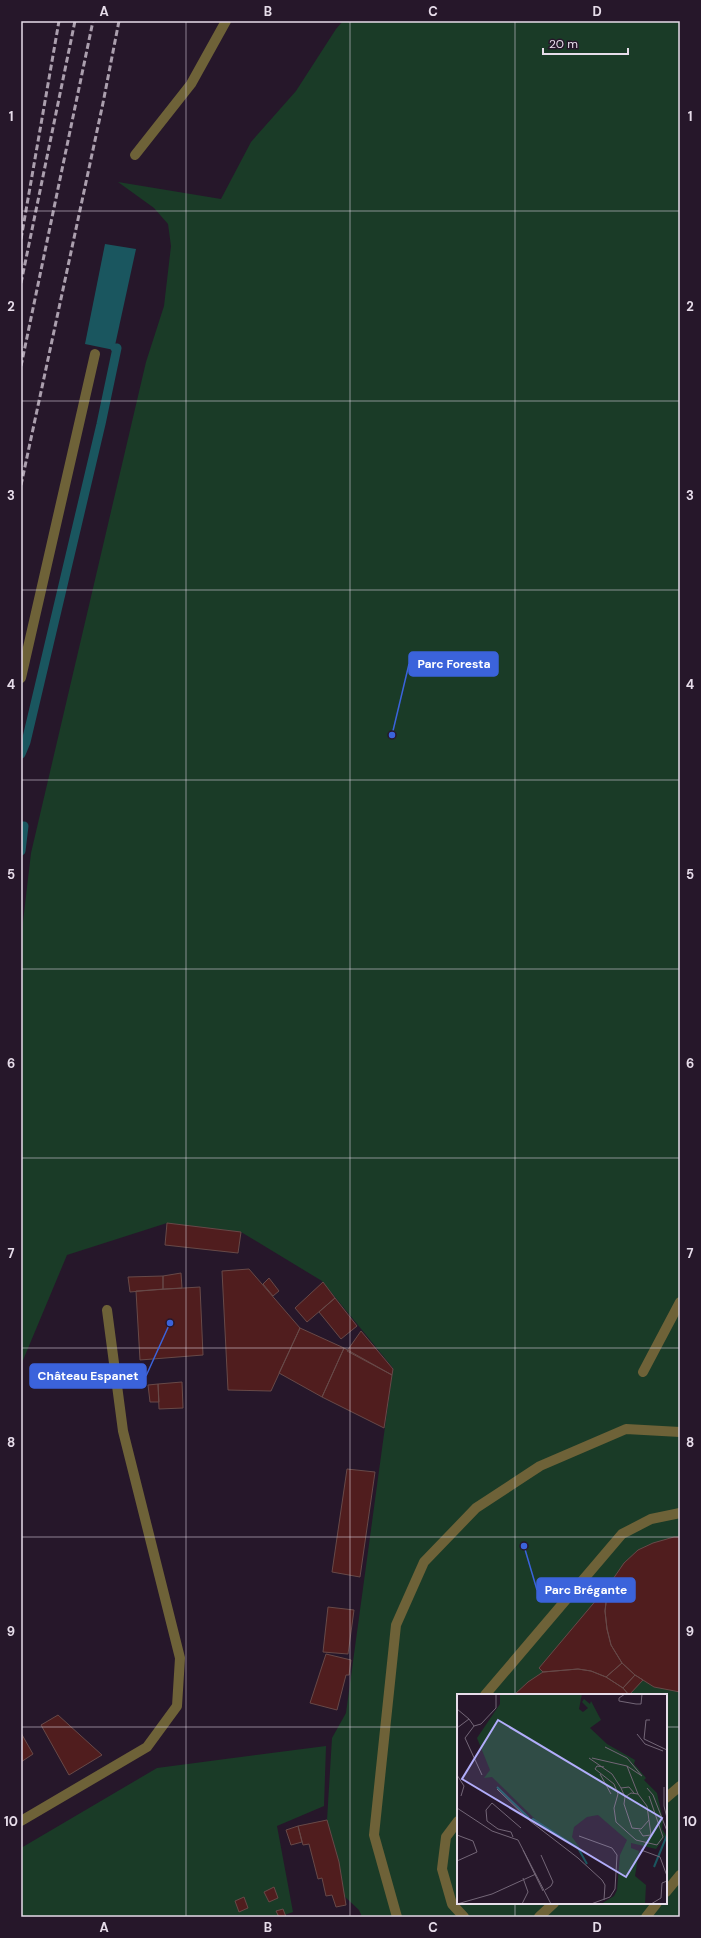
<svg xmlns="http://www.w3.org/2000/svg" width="701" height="1938" font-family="'DM Sans',sans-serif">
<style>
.green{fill:#1a3b27;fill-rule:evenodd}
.water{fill:#1a565f}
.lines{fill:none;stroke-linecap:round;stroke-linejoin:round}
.stream{stroke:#1a565f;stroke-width:9}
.building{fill:#501d1e;stroke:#674948}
.minor{stroke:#6e6238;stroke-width:10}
.rail{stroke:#ab9fae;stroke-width:3;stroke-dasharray:6 3;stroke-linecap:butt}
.grid{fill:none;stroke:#e7ddea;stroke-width:1;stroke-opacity:0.55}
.inset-river{fill:none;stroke:#1a565f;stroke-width:2}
.inset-road{fill:none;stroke:#736677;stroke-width:1}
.view{fill:#b1adfa;fill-opacity:0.15;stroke:#b1adfa;stroke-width:2}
.inset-edge{fill:none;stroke:#e7ddea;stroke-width:2}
.leader{fill:none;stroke:#3b63db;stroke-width:1.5}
.callout-dot{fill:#3b63db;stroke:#26172a;stroke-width:1.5}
.callout{fill:#3b63db;stroke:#3b63db;stroke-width:1.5}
.callout-label{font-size:12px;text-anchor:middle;font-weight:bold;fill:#fff}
.neatline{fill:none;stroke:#e7ddea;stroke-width:1.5}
.grid-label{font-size:13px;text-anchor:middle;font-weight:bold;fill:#e7ddea}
</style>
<rect width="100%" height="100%" fill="#26172a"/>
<path class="green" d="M343,21h337v1896h-318l-3,-7 -16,-15 -4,-33 -12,-42 5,-82 14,-25 47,-345 -71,-87 -81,-49 -74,-9 -100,32 -46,110v-426l10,-86 115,-491 18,-56 7,-60 -3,-22 -14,-16 -36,-26 103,17 30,-57 45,-51 40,-62zM458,1695h208v208h-208z
M326,1746l-2,60 -47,20 16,86 -14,5h-258v-69l136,-80z"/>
<path class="water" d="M105,244l31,5 -22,101 -29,-6z"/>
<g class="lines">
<path class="stream" d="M21,754l5,-12 75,-318 16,-76h-2
M21,826h3l-3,25"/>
</g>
<path class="building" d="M167,1223l74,9 -3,21 -73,-8z
M249,1269l51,59 -29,63 -43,-1 -6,-119z
M181,1273l1,15 -19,1v-13z
M163,1276v13l-33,3 -2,-15z
M269,1278l10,13 -6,5 -10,-12z
M323,1282l12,16 -28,24 -12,-14z
M200,1287l3,68 -63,5 -4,-69z
M335,1298l22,28 -16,13 -22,-27z
M300,1328l44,20 -22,49 -43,-24z
M361,1331l32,38 -1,6 -45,-24z
M344,1348l48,27 -8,53 -62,-31z
M182,1382l1,26 -24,1 -1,-25z
M158,1384l1,18h-9l-2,-17z
M347,1469l28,3 -15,105 -28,-5z
M674,1537h6v155l-26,-5 -19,-12 -13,-12 -11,-18 -4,-16 -2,-18 2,-17 6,-15 11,-16 14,-13 15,-7z
M603,1592l4,2 -2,17 2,18 4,16 11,18 -16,14 -15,-6 -13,-2 -35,3 -4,-4z
M328,1607l26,3 -6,44 -25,-2z
M326,1654l25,6 -2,15h-3l-9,35 -27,-7z
M622,1663l13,12 -12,13 -17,-11z
M578,1669l13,2 15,6 17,11 6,7h-115l14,-13 15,-10z
M635,1675l8,5 -14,15 -6,-7z
M58,1715l44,40 -33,20 -28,-50z
M21,1733l12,21 -12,8z
M327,1820l12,42 7,43 -10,2 -4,-12 -6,1 -4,-18 -4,1 -9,-35 -6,1 -5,-19z
M298,1826l4,16 -11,3 -5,-15z
M274,1887l4,11 -9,4 -5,-10z
M244,1897l4,11 -9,4 -4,-11z
M283,1909l3,8h-7l-3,-6z"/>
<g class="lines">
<path class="minor" d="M135,155l56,-71 35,-63
M21,678l74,-324
M643,1372l37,-70
M485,1695l137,-161 29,-15 29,-6
M666,1798l14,-12
M21,1821l126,-74 30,-41 3,-48 -57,-227 -16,-121
M458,1821l-12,16 -4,32 10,35 12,13
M666,1892l14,-17
M397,1917l-23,-82 22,-210 28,-63 52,-54 64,-42 86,-37 54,3
M539,1917l15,-14
M646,1917l11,-14"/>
<path class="rail" d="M21,239l38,-218
M21,283l54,-262
M21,366l72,-345
M21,485l82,-382 16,-82"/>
</g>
<path class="grid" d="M186,21v1896M350,21v1896M515,21v1674M21,211h659M21,401h659M21,590h659M21,780h659M21,969h659M21,1158h659M21,1348h659M21,1537h659M21,1727h437M666,1727h14M515,1903v14"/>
<g transform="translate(457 1694)">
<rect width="210" height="210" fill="#26172a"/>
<path d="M43,0h82l-3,15 4,3 5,-4 -6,-6 2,-3 6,5 1,-3 10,19 -11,8 17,16 28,16 -1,4 12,14 -2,2 13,13 6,27 -1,9 4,6 -10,14 -25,-6v5l8,3 -4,25 11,9 -1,19h-44l13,-8 3,-6 3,-35 7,-15 -29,-25 -11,2 -13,10 -2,10 8,11 -44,-28 -44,-43 -8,1 6,-8 -13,-32 23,-34z" fill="#1a3b27"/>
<path class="inset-river" d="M40,93l32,31M74,127l2,-2 45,29 9,16M197,173l13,-32"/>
<path class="inset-road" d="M168,0l-6,4v3l17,3h5l1,-10M0,15l12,10 -12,9M12,25l5,7 -9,12 17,37M193,26h-4l-2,19 23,11M17,32l7,-2 15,-16v-14M180,40l8,10 18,7M148,53l22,11 15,18 -15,-10M132,64l23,16 9,14 4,9 -1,7 8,24 9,1 8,-9M135,64l35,8 11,28M147,73l-7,-1 -2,3 19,15 4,10 -4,14 2,14 20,18 21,5 6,-8 -14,-41M143,80l11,20M0,81l7,11 -3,10M207,93v19l3,12M164,94l8,-1 5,6M190,94l6,7 14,36M40,95l33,32 48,37 24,22 3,5 -1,15M168,103l6,-4 7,1 9,12 4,29 -8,1 -4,-6M0,114l35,23 26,9 33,64M0,141l16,6 4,11 -20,9M122,142l33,12 5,7 -2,34 -5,8 -19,7M56,143l-2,-5 -13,-3 -11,-8 -1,-11 6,-7 29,25M66,156l20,41M184,156l19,7 7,19M84,161l12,27 -2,4 -6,4M0,210l35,-10 44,-20M65,210l6,-12 -5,-14M114,210h14M194,210l10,-6 1,-15 5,-2"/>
<path class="view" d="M41,26l164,98 -36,59 -164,-98z"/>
<rect width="210" height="210" class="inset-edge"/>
</g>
<path class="leader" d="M392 735L409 664M170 1323L146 1376M524 1546L537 1590"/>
<g class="callout-dot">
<circle cx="392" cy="735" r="4"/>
<circle cx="170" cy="1323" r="4"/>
<circle cx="524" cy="1546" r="4"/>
</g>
<g class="callout">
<rect x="409" y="652" width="89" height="24" rx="4"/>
<rect x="30" y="1364" width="116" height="24" rx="4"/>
<rect x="537" y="1578" width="98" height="24" rx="4"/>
</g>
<g class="callout-label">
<text x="454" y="668">Parc Foresta</text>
<text x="88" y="1380">Château Espanet</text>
<text x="586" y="1594">Parc Brégante</text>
</g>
<rect width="701" height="1938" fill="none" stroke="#26172a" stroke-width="44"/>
<path d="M543 48v6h85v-6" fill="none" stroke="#e7ddea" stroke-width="2"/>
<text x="549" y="48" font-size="12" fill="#e7ddea" stroke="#26172a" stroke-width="3" paint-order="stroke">20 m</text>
<rect x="22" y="22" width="657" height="1894" class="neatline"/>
<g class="grid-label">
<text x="104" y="16">A</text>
<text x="268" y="16">B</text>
<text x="433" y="16">C</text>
<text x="597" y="16">D</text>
<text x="11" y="121">1</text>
<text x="690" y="121">1</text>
<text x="11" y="311">2</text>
<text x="690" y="311">2</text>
<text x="11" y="500">3</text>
<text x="690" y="500">3</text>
<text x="11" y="689">4</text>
<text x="690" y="689">4</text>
<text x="11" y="879">5</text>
<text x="690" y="879">5</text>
<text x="11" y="1068">6</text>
<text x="690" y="1068">6</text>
<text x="11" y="1258">7</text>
<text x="690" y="1258">7</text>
<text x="11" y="1447">8</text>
<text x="690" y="1447">8</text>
<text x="11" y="1636">9</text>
<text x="690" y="1636">9</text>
<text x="11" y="1826">10</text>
<text x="690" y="1826">10</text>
<text x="104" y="1932">A</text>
<text x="268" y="1932">B</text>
<text x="433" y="1932">C</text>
<text x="597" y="1932">D</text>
</g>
</svg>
